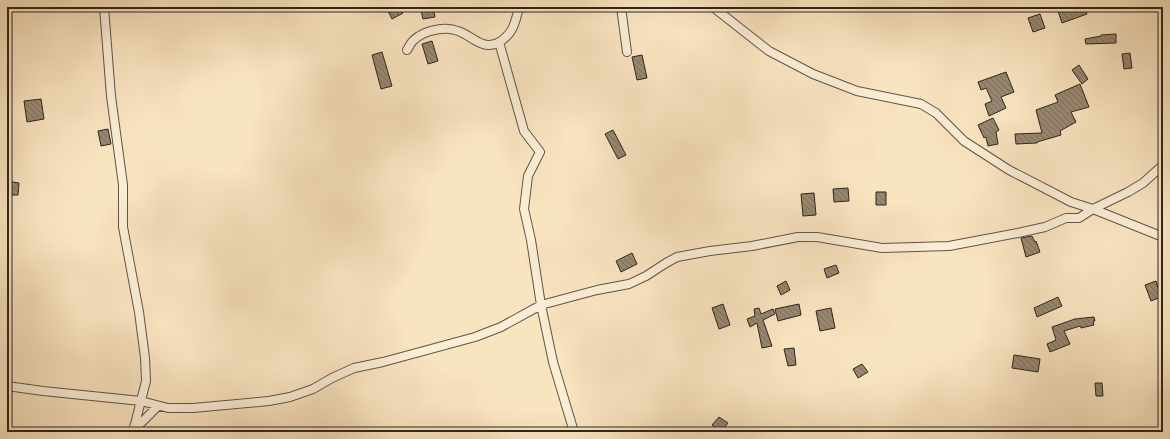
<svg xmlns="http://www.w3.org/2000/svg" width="1170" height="439" font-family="'Libre Bodoni',serif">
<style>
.building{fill:url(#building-back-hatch);stroke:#2e251c}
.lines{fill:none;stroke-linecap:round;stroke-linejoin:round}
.street-casing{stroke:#615545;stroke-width:10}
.street{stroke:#fbedd6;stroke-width:8}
</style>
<defs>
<pattern id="building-back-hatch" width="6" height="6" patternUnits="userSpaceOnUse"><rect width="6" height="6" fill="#988871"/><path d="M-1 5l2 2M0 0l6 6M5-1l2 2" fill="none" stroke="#7c6f5c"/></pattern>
</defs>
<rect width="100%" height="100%" fill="#f9e4c0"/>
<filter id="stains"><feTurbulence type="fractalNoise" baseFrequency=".005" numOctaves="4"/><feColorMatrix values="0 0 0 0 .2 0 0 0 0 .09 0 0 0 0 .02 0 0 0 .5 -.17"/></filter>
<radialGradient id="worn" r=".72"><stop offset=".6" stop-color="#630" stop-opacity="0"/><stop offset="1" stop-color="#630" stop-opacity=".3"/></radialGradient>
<path class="building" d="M386,7h14l3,6 -11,6z
M420,7h13l2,10 -12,2z
M1069,7h15l3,7 -25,9 -4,-12z
M1040,14l5,14 -12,4 -5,-14z
M1116,34v9l-30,1 -1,-5 16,-3v-1z
M432,41l6,20 -10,3 -6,-20z
M382,52l10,34 -11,3 -9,-34z
M1130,53l2,15 -8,1 -2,-15z
M642,55l5,23 -10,2 -5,-23z
M1079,65l9,14 -6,5 -10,-14z
M1006,72l8,20 -13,5 5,11 -17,8 -4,-12 7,-3 -6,-13 -5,2 -3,-8z
M1080,84l9,23 -18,5 5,10 -16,9 1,4 -24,7v1l-21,1 -1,-10 27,-1 -6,-23 22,-8 -3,-7z
M41,99l3,20 -17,3 -3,-21z
M993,118l6,12 -3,2 2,12 -10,2 -2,-9 -2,1 -6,-13z
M108,129l3,15 -10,2 -3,-15z
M613,130l13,25 -8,4 -13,-25z
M7,181l12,2 -1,12h-11z
M848,188l1,13 -15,1 -1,-13z
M876,192h10v13h-10z
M814,193l2,22 -13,1 -2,-22z
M1032,236l3,6 1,-1 4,11 -14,5 -5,-19z
M632,253l5,11 -16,8 -5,-11z
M836,265l3,8 -12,5 -3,-9z
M786,281l4,9 -9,5 -4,-9z
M1156,281l5,16 -10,4 -6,-16z
M1058,297l4,9 -25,11 -3,-9z
M723,304l7,21 -11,4 -7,-21z
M799,304l2,11 -23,6 -3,-12z
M759,308l2,6 12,-5 2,5 -12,6 9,26 -10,2 -5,-25 -7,4 -3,-8 8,-3 -1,-7z
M831,308l4,20 -15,3 -4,-20z
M1094,317l1,4h-2l1,4 -13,3 -1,-2 -16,5 6,13 -20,8 -3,-8 9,-4 -4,-13 23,-8z
M794,348l2,17 -8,1 -4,-17z
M1014,355l26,4 -2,13 -26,-4z
M862,364l6,8 -10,6 -5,-9z
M1095,383h7l1,13h-7z
M719,417l9,6 -7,9 -9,-7z"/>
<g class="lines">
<defs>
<path id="street" d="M104,7l7,89 12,89v42l16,85 6,46 1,23 -13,51
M621,7l6,45
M713,7l56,44 44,23 44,17 64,13 15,9 28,28 45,29 62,32 22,7 70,28
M499,42l25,89 16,21 -12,24 -4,33 7,31 10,65 12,57 21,70
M407,50c2,-3 4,-8 7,-10 10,-10 32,-14 44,-9 9,3 16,10 25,13 5,2 10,1 15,-1 15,-9 17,-19 21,-36
M7,386l36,5 98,10 27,7h25l76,-7 21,-4 23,-8 19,-11 22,-10 29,-6 92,-25 26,-10 40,-22 56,-15 32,-6 17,-8 20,-13 11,-6 33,-6 42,-5 46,-9h19l65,11 67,-2 69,-13 27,-6 21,-9h13l14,-9 35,-17 15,-9 20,-18
M134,427l7,-4 17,-17"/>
</defs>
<use href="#street" class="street-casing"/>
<use href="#street" class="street"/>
</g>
<rect width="1170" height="439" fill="none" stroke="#f9e4c0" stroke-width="24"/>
<rect x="8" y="8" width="1154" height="423" fill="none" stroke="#2e251c" stroke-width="2"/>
<rect x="12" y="12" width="1146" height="415" fill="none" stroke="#2e251c"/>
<rect width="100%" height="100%" filter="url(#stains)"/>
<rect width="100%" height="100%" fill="url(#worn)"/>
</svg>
